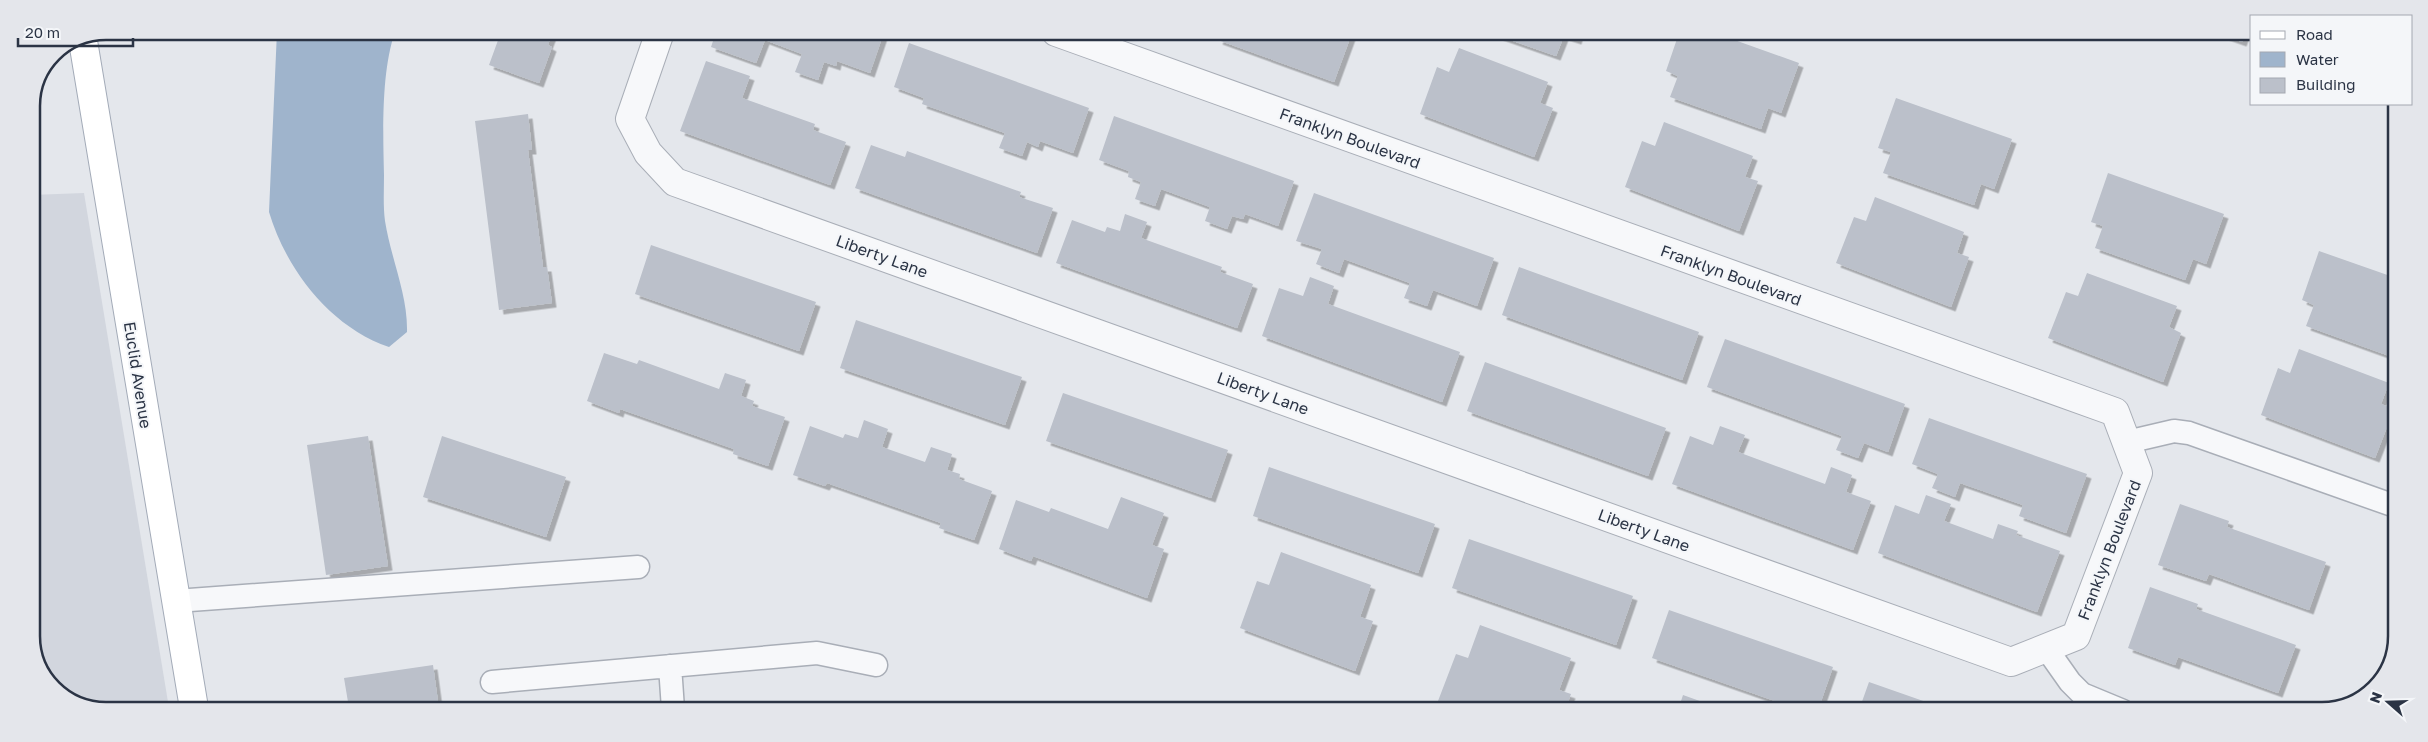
<svg xmlns="http://www.w3.org/2000/svg" width="2428" height="742" font-family="'Golos Text',sans-serif">
<style>
.built{fill:#d2d6de}
.water{fill:#9fb4cc}
.building{fill:#bbc0ca;filter:url(#shadow)}
.lines{fill:none;stroke-linecap:round;stroke-linejoin:round}
.lane-casing{stroke:#a9aeb7;stroke-width:25}
.street-casing{stroke:#a9aeb7;stroke-width:30}
.primary-casing{stroke:#a3abb8;stroke-width:30}
.lane{stroke:#f7f8fa;stroke-width:22}
.street{stroke:#f7f8fa;stroke-width:28}
.primary{stroke:#fff;stroke-width:28}
.labels{text-anchor:middle;stroke-width:4;stroke-linejoin:round;paint-order:stroke}
.street-label{font-size:16px;fill:#2b3445;stroke:#f4f6f9}
.rim{fill:none;stroke:#2b3445;stroke-width:2.5}
</style>
<defs>
<filter id="shadow"><feDropShadow dx="4.5" dy="4.5" stdDeviation="0" flood-color="#0004"/></filter>
</defs>
<rect width="100%" height="100%" fill="#e4e7ec"/>
<path class="built" d="M84,193l85,515h-82l-37,-23 -19,-44v-446z"/>
<path class="water" d="M277,31l118,1c-14,40 -12,101 -11,143 0,15 -1,31 1,46 6,38 23,74 22,111l-18,15c-59,-20 -103,-78 -120,-135z"/>
<path class="building" d="M501,32h52l-5,13 4,2 -13,36 -50,-18z
M716,32h168l-14,41 -33,-12 -1,5 -12,-4 -6,18 -23,-8 7,-18 -37,-14 -9,23 -45,-16z
M1221,33h131l-18,49 -116,-42z
M1490,33h89l-2,7 -13,-4 -8,20z
M1679,33h36l84,30 -18,50 -13,-5 -7,21 -91,-32 8,-21 -12,-5z
M2219,34h26l-3,8z
M909,43l180,65 -16,45 -33,-12 -2,6 -11,-5 -5,14 -23,-8 6,-15 -83,-29 2,-6 -30,-11z
M1459,48l89,34 -8,21 13,5 -19,49 -114,-43 17,-47 12,5z
M706,61l44,15 -8,22 73,26 -2,6 33,12 -16,43 -150,-54z
M1896,98l116,41 -18,50 -13,-5 -7,21 -91,-32 8,-21 -13,-4z
M528,114l4,36h-4l15,117h4l5,36 -53,7 -24,-189z
M1114,116l180,65 -16,45 -33,-12 -2,5 -11,-3 -5,13 -22,-8 5,-14 -49,-18 -6,17 -20,-7 6,-17 -13,-5 1,-6 -30,-11z
M1664,122l89,34 -8,21 13,4 -19,50 -114,-44 17,-46 13,5z
M871,145l34,12 2,-6 114,41 -2,5 34,11 -16,45 -182,-65z
M2108,173l116,41 -18,50 -13,-5 -8,21 -90,-32 8,-22 -12,-4z
M1314,193l180,65 -17,48 -44,-16 -6,16 -23,-8 6,-15 -66,-24 -5,14 -23,-9 6,-15 -26,-8z
M1875,197l89,35 -7,21 12,4 -18,50 -115,-44 18,-46 12,4z
M1125,214l22,8 -6,16 81,29 -2,5 33,12 -16,44 -181,-65 16,-43 33,12 2,-5 13,4z
M651,245l165,57 -17,49 -164,-57z
M2319,251l77,27 -1,80 -89,-32 8,-21 -12,-5z
M1519,267l180,65 -17,48 -180,-65z
M2087,273l90,33 -8,21 12,6 -18,49 -115,-44 18,-46 12,4z
M1310,277l24,9 -6,18 132,48 -18,50 -180,-66 17,-48 24,8z
M856,320l166,57 -17,48 -165,-57z
M1725,339l180,65 -17,48 -24,-9 -6,15 -22,-8 6,-14 -135,-49z
M2299,349l90,34 -8,21 13,5 -19,49 -114,-43 17,-47 12,5z
M604,353l33,11 2,-4 80,29 6,-16 21,7 -5,16 13,5 -2,5 33,11 -17,49 -35,-12 1,-5 -114,-40 -1,4 -32,-12z
M1485,362l181,66 -18,48 -181,-65z
M1063,393l165,57 -17,48 -165,-57z
M1929,418l158,56 -21,59 -47,-17 4,-11 -63,-22 -5,14 -23,-9 6,-14 -26,-10z
M864,420l24,9 -6,18 43,15 6,-15 21,7 -5,16 13,4 -1,5 33,12 -18,49 -35,-12 2,-5 -114,-40 -2,3 -32,-11 17,-49 33,12 2,-4 13,4z
M1720,426l25,9 -7,17 87,32 6,-17 21,8 -6,17 25,9 -18,49 -181,-66 18,-48 23,9z
M368,436l20,130 -62,9 -19,-130z
M442,436l124,41 -20,60 -123,-40z
M1269,467l166,57 -17,49 -165,-57z
M1926,495l25,9 -7,17 49,18 5,-15 20,7 -2,4 44,16 -23,61 -159,-59 17,-48 24,9z
M1121,497l43,16 -12,32 12,4 -17,49 -114,-42 -2,5 -32,-12 17,-49 33,12 2,-4 57,21z
M2180,504l49,17 -2,6 99,35 -17,48 -100,-36 -3,7 -48,-16z
M1469,539l164,57 -17,49 -164,-57z
M1281,552l90,33 -11,32 13,4 -18,50 -115,-43 17,-47 12,4z
M2150,587l48,17 -2,5 100,36 -18,48 -100,-36 -3,8 -47,-17z
M1669,610l164,57 -15,43h-17l-149,-52z
M1480,625l91,33 -12,32 12,4 -6,16h-102l-25,-9 18,-47 12,4z
M433,665l6,44 -90,-1 -5,-30z
M1869,682l80,28h-90z
M1683,695l42,15h-47z"/>
<g class="lines">
<defs>
<path id="lane" d="M2127,442l47,-11 15,2 206,73
M176,601l462,-34
M2046,648l24,34 12,12 41,17
M670,666l3,43
M492,682l325,-29 59,12"/>
<path id="street" d="M660,32l-30,87 18,34 27,29 1336,480 65,-26 62,-163 -23,-61 -1059,-380"/>
<path id="primary" d="M83,41l111,667"/>
</defs>
<use href="#lane" class="lane-casing"/>
<use href="#street" class="street-casing"/>
<use href="#primary" class="primary-casing"/>
<use href="#lane" class="lane"/>
<use href="#street" class="street"/>
<use href="#primary" class="primary"/>
</g>
<g class="labels">
<g class="street-label">
<text transform="translate(1350 138) rotate(20)" y="6">Franklyn Boulevard</text>
<text transform="translate(882 256) rotate(20)" y="6">Liberty Lane</text>
<text transform="translate(1731 275) rotate(20)" y="6">Franklyn Boulevard</text>
<text transform="translate(138 375) rotate(81)" y="6">Euclid Avenue</text>
<text transform="translate(1263 393) rotate(20)" y="6">Liberty Lane</text>
<text transform="translate(1644 530) rotate(20)" y="6">Liberty Lane</text>
<text transform="translate(2109 550) rotate(-69)" y="6">Franklyn Boulevard</text>
</g>
</g>
<path d="M0 0H2428V742H0ZM106 40H2322A66 66 0 0 1 2388 106V636A66 66 0 0 1 2322 702H106A66 66 0 0 1 40 636V106A66 66 0 0 1 106 40Z" fill="#e4e6eb" fill-rule="evenodd"/>
<path class="rim" d="M106 40H2322A66 66 0 0 1 2388 106V636A66 66 0 0 1 2322 702H106A66 66 0 0 1 40 636V106A66 66 0 0 1 106 40Z"/>
<rect x="2250" y="15" width="162" height="90" fill="#f4f6f9" stroke="#a4a8b1"/>
<rect x="2260" y="31" width="25" height="8" fill="#ffffff" stroke="#a4a8b1"/>
<text x="2296" y="40" font-size="15" fill="#2b3445">Road</text>
<rect x="2260" y="52" width="25" height="15" fill="#9fb4cc" stroke="#a4a8b1"/>
<text x="2296" y="65" font-size="15" fill="#2b3445">Water</text>
<rect x="2260" y="78" width="25" height="15" fill="#bbc0ca" stroke="#a4a8b1"/>
<text x="2296" y="90" font-size="15" fill="#2b3445">Building</text>
<g transform="translate(2388 702) rotate(290)" stroke="#f4f6f9" stroke-width="4" paint-order="stroke">
<path d="M0-4L9 19L0 12L-9 19Z" fill="#2b3445"/>
<text y="-8" font-size="14" font-weight="bold" text-anchor="middle" fill="#2b3445">N</text>
</g>
<path d="M18 38v8h115v-8" fill="none" stroke="#2b3445" stroke-width="2.5"/>
<text x="25" y="38" font-size="15" fill="#2b3445" stroke="#f4f6f9" stroke-width="4" paint-order="stroke">20 m</text>
</svg>
